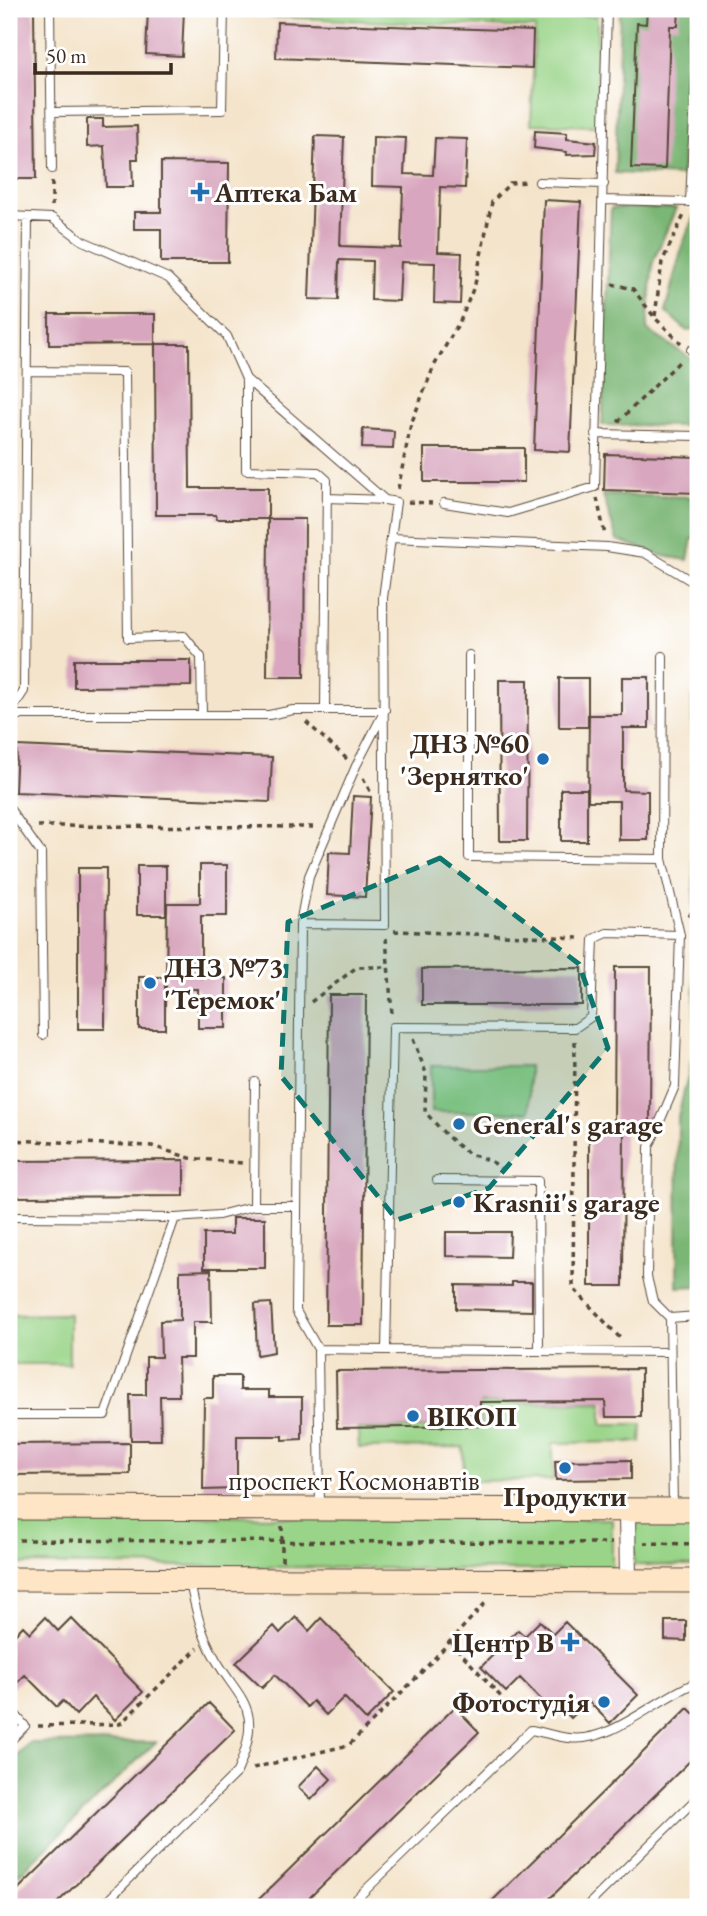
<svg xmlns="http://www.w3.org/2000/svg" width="707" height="1916" font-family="'EB Garamond',serif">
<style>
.green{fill:#99d488;stroke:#6a7f53;stroke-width:2}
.forest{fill:#7ab674;stroke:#5a7049;stroke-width:2}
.building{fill:#d8a6be}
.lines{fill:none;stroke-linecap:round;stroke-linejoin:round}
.lane-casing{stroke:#574638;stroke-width:10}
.street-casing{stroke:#574638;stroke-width:18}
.secondary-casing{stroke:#574638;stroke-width:25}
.path{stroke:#574638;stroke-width:3.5;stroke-dasharray:5 5;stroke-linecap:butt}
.lane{stroke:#fff;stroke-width:8}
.street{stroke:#fff;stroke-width:16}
.secondary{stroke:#fde5c5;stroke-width:23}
.marked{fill:#0f766e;fill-opacity:0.2;stroke:#0f766e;stroke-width:5;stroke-dasharray:14 9;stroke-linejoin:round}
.poi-dot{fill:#1f6fb2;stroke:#fff;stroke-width:2.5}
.labels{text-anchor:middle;stroke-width:6;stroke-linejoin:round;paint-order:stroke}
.poi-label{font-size:28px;font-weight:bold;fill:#3b2a1e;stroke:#fff;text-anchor:start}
.street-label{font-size:28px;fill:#3b2a1e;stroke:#fff}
</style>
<rect width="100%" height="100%" fill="#fff"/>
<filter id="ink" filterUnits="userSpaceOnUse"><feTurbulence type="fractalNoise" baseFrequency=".0143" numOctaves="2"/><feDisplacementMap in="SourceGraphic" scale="14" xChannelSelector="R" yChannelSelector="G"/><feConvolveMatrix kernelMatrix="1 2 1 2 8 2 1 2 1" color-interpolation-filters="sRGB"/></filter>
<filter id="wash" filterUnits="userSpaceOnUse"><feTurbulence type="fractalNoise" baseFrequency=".00686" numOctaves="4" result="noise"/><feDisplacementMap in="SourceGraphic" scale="28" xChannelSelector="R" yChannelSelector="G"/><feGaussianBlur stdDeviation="1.57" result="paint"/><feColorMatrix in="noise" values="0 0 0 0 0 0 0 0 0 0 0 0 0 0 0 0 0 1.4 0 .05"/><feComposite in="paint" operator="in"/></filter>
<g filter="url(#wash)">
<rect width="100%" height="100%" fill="#f4e4cb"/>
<path class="green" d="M271,9l326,7v110l-66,-2 4,-96 -265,-11z
M431,1066h98v46h-98z
M69,1314v50h-60v-49z
M602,1402v22h40l-1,18 -88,1v37l-89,1 -1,-34 -104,1 -1,-19 122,-2v-24z
M9,1515l603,4v52l-603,-7z
M634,1517l64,1v48l-64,-1z"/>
<path class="forest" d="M620,9h78l-10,24 -6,143 -67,-3z
M698,206v123l-11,2 -22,-20 18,-68z
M611,208h65l-23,54 -6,68 51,33v63l-96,-1z
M603,495l95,2v42h-6l-4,21 -25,-4 -46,-16z
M692,698l6,4v584l-21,1 1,-171 17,-69z
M156,1742l-147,142v-120l21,-21z"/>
<g id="blocks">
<path class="building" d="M9,9h25l2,170h-27z
M148,9h36l-2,47 -36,-2z
M647,9h32l-1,17h-8l-5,143 -34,-1 6,-145 9,1z
M277,22l256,9 -1,37 -256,-10z
M87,119h16v8l34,-1 1,33h-6l1,28h-27l-2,-41 -17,1z
M535,131l32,2v6l29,3 -1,12 -29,1 1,-3 -33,-4z
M315,136l29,1 -4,109 61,2 2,-61 -31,-1 1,-49 33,1 -2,36 29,1 2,-37 32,1 -2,49 -25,-1 -2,65 24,1 -2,51 -26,-1 1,-40 -34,-1 -2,39 -28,-1 1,-39 -33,-1 -1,40 -29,-1z
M161,162l68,1 -1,99h-67v-33h-27v-17h27z
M544,200l37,2 -11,250 -36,-2z
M49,314h106v30l-106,1z
M155,344h34l1,144h78v31h-52v-4h-60z
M363,429l31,2 -1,18 -31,-1z
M424,448h100v34h-100z
M605,454l93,3v36l-94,-3z
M268,519h37l-1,158h-37z
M74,660h117v26l-117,1z
M622,677h27v51h-26v62l25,1v49h-29v-39h-31l1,-86h33z
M559,678h29v49h-29z
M499,680h29l-1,161h-27z
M17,746l255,11 -2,45 -255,-10z
M561,789h26v52h-26z
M353,796l18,1 -6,100 -38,-2 2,-43 21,1z
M200,865h27v51h-26v62h25v50h-28v-39h-32l1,-86h33z
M137,866h29v49h-29z
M78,868h28l-1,161h-27z
M615,967h36l-1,159h-36z
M582,968v37h-160v-36z
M139,977h26v52h-26z
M329,995h37l-3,330h-37z
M589,1126h35l-1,160h-34z
M184,1160v36l-175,1v-36z
M232,1218h33v50h-61v-34h28z
M446,1232h64l-1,25 -63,-1z
M211,1270l1,52h-19v36h-15l1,38h-19l1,44h-30l-1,-45h16v-38h15l-1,-36 20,-1v-49z
M512,1282h20v29l-76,-2v-24l56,1z
M271,1303l3,49 -17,3 -2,-51z
M641,1369v48h-35l-1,-16 -125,1v24l-143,2 -1,-57z
M213,1376h27v14h29v7h33v42l-19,1v-4h-46v53l-34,1 1,-92h9z
M130,1443v31l-121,1v-31z
M631,1460v19l-75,1 -1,-19z
M45,1617l13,14 13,-13 72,74 -28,28 -22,-23 -17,18 -13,-14 -6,6 -32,-32 -16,16v-50l14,-15 7,7z
M296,1617l13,14 12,-13 73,74 -28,28 -22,-23 -18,18 -13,-14 -6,6 -32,-32 -13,13 -26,-25 38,-37 6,7z
M540,1621l13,13 12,-12 73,73 -28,28 -22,-22 -17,17 -13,-13 -6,6 -32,-33 -14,14 -25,-25 37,-37 7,6z
M665,1621h21v20l-21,-1z
M209,1703l26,27 -182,177h-44v-9z
M455,1707l24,25 -179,175h-49z
M688,1708l10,10v35l-157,154h-55z
M318,1766l13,13 -20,21 -13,-13z"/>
</g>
</g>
<g filter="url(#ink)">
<use href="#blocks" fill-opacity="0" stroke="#574638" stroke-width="2"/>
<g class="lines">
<defs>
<path id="lane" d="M50,9l2,160
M466,9l141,4
M52,112l170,-2 2,-101
M539,182l65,2
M603,200l87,2 8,-171
M9,216l43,2 31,23 85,37 59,58 19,43 139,121 11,2 -5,36 216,9 38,6 53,32
M691,350l7,3
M27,371l98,1 3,266 56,-2 17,21 1,58
M246,379v91l72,2 9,8 -2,230
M595,434l103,2
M327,498l58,2
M444,503l64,10 87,-26 12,-478
M469,655v202l193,2
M663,656l-1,203 18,76
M9,714l15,-23 4,-474
M9,715h260l24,-5h92l-29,56 -47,110 -9,48 -4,387 22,38
M9,808l32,45 2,182
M300,924l85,1 -2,-327 8,-60
M437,1180l101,1 1,170
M254,1206l1,-124
M9,1217l166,1 44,-3 35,-9h43
M386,1350l284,2
M9,1415h96l70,-197
M320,1507l-2,-158 68,1 7,-323 182,1 16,-11 3,-78 13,-6 73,2 -5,151 -26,61 -2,130 6,24 17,17
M673,1507l-3,-189 28,-2
M9,1707l16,19 -16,16
M101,1907l136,-135c32,-74 -6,-72 -31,-132 -8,-18 -12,-39 -16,-57
M348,1907l183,-177c12,2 25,7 38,8 42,6 90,-42 129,-56
M586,1907l112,-110"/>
<path id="street" d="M627,1511l1,70"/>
<path id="secondary" d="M9,1508l689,2
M9,1579l689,2"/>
</defs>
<use href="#lane" class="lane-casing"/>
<use href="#street" class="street-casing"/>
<use href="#secondary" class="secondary-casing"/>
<path class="path" d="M52,182v24
M612,284l21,5 22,29 26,25
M655,316l7,-54 23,-49
M618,422l64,-63
M398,489l13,-65 23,-58 27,-47 14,-35 17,-82 18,-19 18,-1
M597,498l8,37
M408,502l24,1
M306,722l41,37
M363,778l8,15
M38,826l279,1
M689,917l9,-17
M394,931l188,7
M386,938l6,76
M311,1002l46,-35h32
M413,1039l13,34 -1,39c13,14 24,28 40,39 11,7 26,7 35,17
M575,1041l-2,247 49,52
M9,1140l143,6 38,12 52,5
M9,1540l603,3
M644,1543l54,1
M282,1561v-35
M450,1641l54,59
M38,1726l82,-2 78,-76
M253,1768l96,-23 71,-71 68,-74"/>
<use href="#lane" class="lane"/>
<use href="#street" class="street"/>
<use href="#secondary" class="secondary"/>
</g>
</g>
<path class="marked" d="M440,858l139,106 29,84 -119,140 -92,32 -116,-144 7,-154z"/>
<g class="poi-dot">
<path d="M196.5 181.5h7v7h7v7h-7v7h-7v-7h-7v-7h7z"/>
<circle cx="543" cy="759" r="7"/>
<circle cx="150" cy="983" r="7"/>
<circle cx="459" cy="1124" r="7"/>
<circle cx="459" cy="1202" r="7"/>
<circle cx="413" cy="1416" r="7"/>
<circle cx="565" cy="1468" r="7"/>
<path d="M566.5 1631.5h7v7h7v7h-7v7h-7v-7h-7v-7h7z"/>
<circle cx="604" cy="1702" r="7"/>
</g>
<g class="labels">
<g class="poi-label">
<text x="214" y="202">Аптека Бам</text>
<text x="529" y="753" text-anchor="end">ДНЗ №60<tspan x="529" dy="32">'Зернятко'</tspan></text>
<text x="164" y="977">ДНЗ №73<tspan x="164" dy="32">'Теремок'</tspan></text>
<text x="473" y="1134">General's garage</text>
<text x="473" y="1212">Krasnii's garage</text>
<text x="427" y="1426">ВІКОП</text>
<text x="565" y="1506" text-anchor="middle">Продукти</text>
<text x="554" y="1652" text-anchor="end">Центр В</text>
<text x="590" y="1712" text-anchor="end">Фотостудія</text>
</g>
<g class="street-label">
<text x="354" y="1490">проспект Космонавтів</text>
</g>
</g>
<rect width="707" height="1916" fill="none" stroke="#fff" stroke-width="35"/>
<path d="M35 63v10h136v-10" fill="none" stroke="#3b2a1e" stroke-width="3.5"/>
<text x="46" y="63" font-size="21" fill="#3b2a1e" stroke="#ffffff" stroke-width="5" paint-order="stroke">50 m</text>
</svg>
